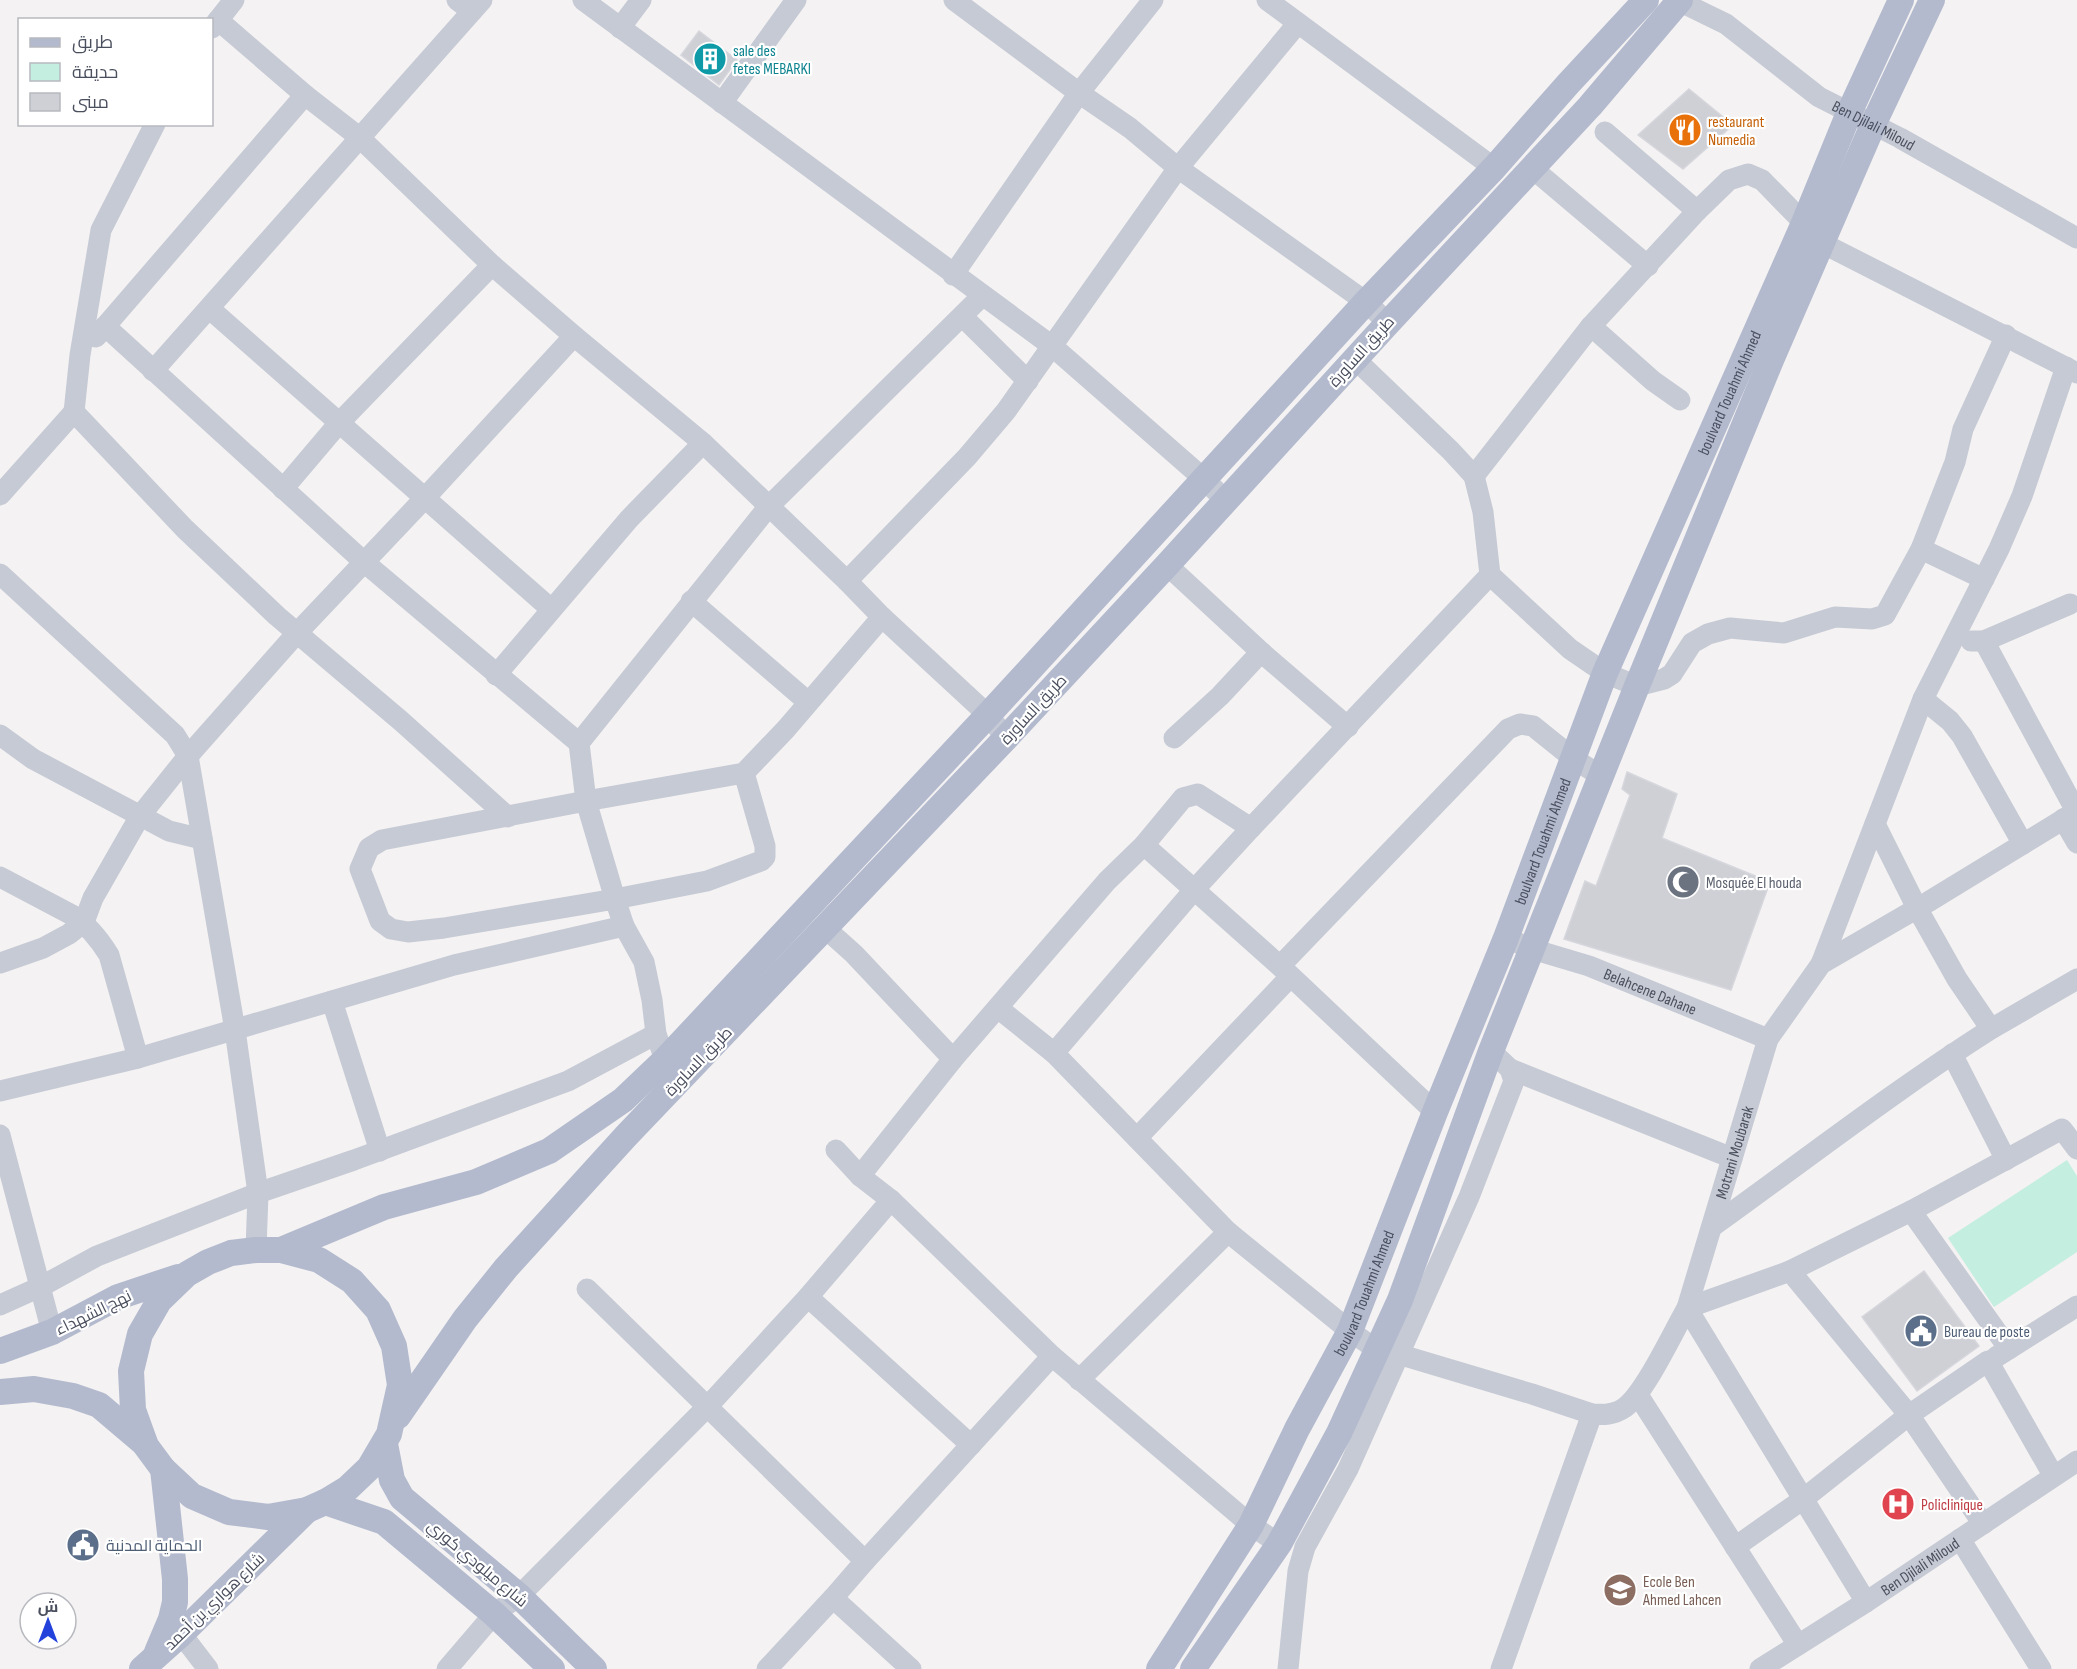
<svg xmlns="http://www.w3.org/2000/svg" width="2077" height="1669" font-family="'Sofia Sans Condensed',Cairo,sans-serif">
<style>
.green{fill:#c4eee0}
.building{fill:#cfd0d6;stroke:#d6d6dd;stroke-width:1.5}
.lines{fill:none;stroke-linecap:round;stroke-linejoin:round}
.minor{stroke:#c6cad5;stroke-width:21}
.major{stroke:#b3bace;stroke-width:26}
.labels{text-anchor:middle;stroke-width:4.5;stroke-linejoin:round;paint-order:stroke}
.culture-label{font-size:16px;fill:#0d838f;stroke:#fff;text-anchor:start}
.food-label{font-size:16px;fill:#c56008;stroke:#fff;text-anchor:start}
.street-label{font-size:16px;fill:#4a4f5e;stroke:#fff}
.worship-label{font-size:16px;fill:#5b616d;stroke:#fff;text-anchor:start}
.service-label{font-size:16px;fill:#4e5e75;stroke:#fff;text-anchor:start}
.health-label{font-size:16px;fill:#be3a42;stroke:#fff;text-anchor:start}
.education-label{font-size:16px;fill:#785e54;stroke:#fff;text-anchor:start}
</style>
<rect width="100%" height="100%" fill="#f4f2f2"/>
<path class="green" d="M2067,1160l10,16v76l-83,55 -46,-69z"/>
<path class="building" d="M699,31l38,29 -18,25 -38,-30z
M1689,89l44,36 -50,44 -45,-34z
M1627,772l50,22 -15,44 108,44 -39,108 -167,-51 21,-58 11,5 34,-91 -8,-6z
M1924,1271l55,75 -62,45 -55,-74z"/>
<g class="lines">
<g class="minor">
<path d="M457,0l15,11"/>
<path d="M583,0l469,346 152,133 21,21"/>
<path d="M954,0l125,93 51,35 48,40 188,134 22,21"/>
<path d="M1267,0l227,168"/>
<path id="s1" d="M1679,1l47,23 93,73 81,41 177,100"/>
<path d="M218,20l87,75 54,42 133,128 82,71 129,107 144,138 35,36 106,98 18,23"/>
<path d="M212,28l22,-28"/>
<path d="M620,28l21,-28"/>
<path d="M722,103l74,-103"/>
<path d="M155,124l-54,106 -21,125 -6,57 111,117 92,87 124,105 107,96"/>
<path d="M1605,132l92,79 32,-31 19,-6 14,6 42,43"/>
<path d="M1532,168l116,98"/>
<path d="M1822,243l255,130"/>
<path d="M953,275l126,-182 74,-93"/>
<path d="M210,309l341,300"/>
<path d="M963,317l65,64"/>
<path d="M105,326l259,236 215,181 7,58 158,-28 42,-44 96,-112"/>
<path d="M1591,326l62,55 27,19"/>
<path d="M96,337l209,-242"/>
<path d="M1355,359l96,92 23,25 9,36 7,63 80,74 35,24 32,13 27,-7 8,-5 20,-31 16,-9 22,-6 54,5 51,-16 37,2 13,-4 36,-66 34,-87 8,-33 43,-94"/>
<path d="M153,371l329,-371"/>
<path d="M1474,476l117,-150 106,-115"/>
<path d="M283,489l56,-66 153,-158"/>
<path d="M0,495l74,-83"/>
<path d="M1921,549l63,30"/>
<path d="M1167,565l94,87 87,75"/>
<path d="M0,574l175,161 13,21 47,274 23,163 -2,57"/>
<path d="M847,581l120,-124 39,-46 172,-243 120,-145"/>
<path d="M691,601l117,101"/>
<path d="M1971,641h13l86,-37"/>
<path d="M1984,641l92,170"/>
<path d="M496,675l133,-156 74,-76"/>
<path d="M1923,699l27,22 12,15 61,108"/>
<path d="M0,735l33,24 136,72 33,8"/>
<path d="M1174,738l46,-42 41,-44"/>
<path d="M579,743l190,-237 213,-210"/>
<path d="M2063,819l14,24"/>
<path d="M1144,845l136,121 155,146"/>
<path d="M0,877l74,39c15,10 25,23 35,39l29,103"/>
<path d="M825,928l29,26 99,105"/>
<path id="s2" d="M1506,938l26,11 57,17 179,73"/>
<path d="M0,963l43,-15 26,-14 15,-12 9,-24 47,-82 48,-60 109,-123 127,-134 150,-163"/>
<path d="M1821,964l102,-265 76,-150 23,-53 44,-129"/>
<path d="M1280,966l228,-237 12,-5 13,2 41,33 27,17"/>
<path d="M332,1001l48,150"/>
<path d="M998,1008l56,45 174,179 122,99 27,19 21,4 134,40 60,20c11,1 22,1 32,-6 20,-13 49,-76 63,-100l103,-37 119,144 -107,85 -67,47"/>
<path d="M1991,1029l86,-50"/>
<path d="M1054,1053l140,-163 57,-62"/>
<path d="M1952,1054l54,106"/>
<path d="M665,1060l-9,-26 -4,-34 -8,-38 -20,-36 -9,-27 -29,-98 -204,39 -13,8 -9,21 20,52 11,8 17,3 36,-4 171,-29 92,-18 54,-20 4,-4v-11l-21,-73"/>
<path d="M1510,1069l222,89"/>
<path d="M0,1091l138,-33 316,-93 170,-39"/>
<path d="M0,1135l52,197"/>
<path d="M1137,1138l153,-161"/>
<path d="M836,1150l24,26 31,24 161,156 199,169 28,19"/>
<path d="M860,1176l93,-117 154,-178 37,-36 39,-47 15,-4 53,34 239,-253"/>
<path d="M1911,1211l151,-82 15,20"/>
<path d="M1713,1226c92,-66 182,-136 278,-197l-34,-50 -40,-71 -42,-84"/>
<path d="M1790,1271l121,-60 98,138"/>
<path d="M587,1289l278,272 -32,37"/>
<path d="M808,1297l163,148"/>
<path d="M0,1305l40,-18 57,-31 161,-63 96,-33 214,-79 88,-47"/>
<path d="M1996,1357l81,-51"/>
<path d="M1079,1380l149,-148"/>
<path d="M1638,1395l160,250"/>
<path d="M1983,1524l-74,-109 79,-54 65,114"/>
<path d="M1960,1539l81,130"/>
<path d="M865,1561l187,-205"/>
<path id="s3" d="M1866,1602l-179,-294 81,-269 53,-75 107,-62 149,-91"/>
<path d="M172,1622l36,47"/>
<path d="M447,1669l47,-55 25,-18 189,-190 100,-109 83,-97"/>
<path d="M767,1669l66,-71 78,71"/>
<path d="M1288,1669l10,-98 7,-24 43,-78 121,-272 45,-116 -4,-12 -19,-18"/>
<path d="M1501,1669l91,-255"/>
<path id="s4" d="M1760,1669l106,-67 211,-141"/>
</g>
<g class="major">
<path d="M281,1250l38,10 33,21 26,29 16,36 6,39 -11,49 -20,34 -21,20 -23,14 -18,8 -39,7 -39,-5 -37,-16 -29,-27 -17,-23 -13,-36 -2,-39 9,-37 19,-33 28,-27 21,-12 23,-9 25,-3h25l103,-43 92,-25 73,-31 74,-51 42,-40 323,-345 378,-413 128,-134 74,-84 78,-84"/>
<path d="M0,1351l52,-19 66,-35 60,-20"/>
<path d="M0,1392l34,-3 39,7 26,9 46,39"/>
<path d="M398,1416l67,-97 41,-51 120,-132 380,-398 161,-173 221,-242 202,-217 90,-106"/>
<path d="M385,1444l7,36 10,18 117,98 75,73"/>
<path d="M325,1502l59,20 110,92 58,55"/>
<path d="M157,1652l14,-33 4,-17v-23l-12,-110"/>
<path d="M142,1669l39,-35 126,-124"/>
<path id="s5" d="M1159,1669l92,-144 46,-96 53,-98 85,-219 71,-174 99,-265 199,-450 45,-110 52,-113"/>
<path d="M1193,1669l86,-125 60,-111 61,-133 91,-249 146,-365 134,-326 102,-235 59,-125"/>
</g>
</g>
<defs>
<symbol id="building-disc" viewBox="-11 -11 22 22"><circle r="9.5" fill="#0f9aa8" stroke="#fff"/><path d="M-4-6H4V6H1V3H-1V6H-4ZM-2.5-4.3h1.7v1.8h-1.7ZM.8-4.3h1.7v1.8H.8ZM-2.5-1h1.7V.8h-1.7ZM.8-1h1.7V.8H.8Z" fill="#fff"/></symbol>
<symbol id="restaurant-disc" viewBox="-11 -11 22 22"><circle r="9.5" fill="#e8710a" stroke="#fff"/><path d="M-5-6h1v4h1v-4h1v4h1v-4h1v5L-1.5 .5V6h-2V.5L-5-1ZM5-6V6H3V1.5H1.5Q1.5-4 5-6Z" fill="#fff"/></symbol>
<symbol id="mosque-disc" viewBox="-11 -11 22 22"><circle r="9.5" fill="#6b7280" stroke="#fff"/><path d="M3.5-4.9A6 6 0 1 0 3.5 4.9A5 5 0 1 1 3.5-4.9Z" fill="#fff"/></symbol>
<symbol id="civic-disc" viewBox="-11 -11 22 22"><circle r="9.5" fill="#5c6f8a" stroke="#fff"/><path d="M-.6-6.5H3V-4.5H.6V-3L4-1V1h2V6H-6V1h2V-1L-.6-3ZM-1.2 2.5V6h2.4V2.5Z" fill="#fff"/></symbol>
<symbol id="hospital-disc" viewBox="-11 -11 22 22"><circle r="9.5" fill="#e0444e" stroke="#fff"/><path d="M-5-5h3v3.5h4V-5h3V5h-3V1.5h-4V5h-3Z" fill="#fff"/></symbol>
<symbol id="school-disc" viewBox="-11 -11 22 22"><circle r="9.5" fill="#8d6e63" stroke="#fff"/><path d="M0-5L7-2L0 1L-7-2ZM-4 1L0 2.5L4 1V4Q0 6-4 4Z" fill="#fff"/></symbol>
</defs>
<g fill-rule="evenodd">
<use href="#building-disc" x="691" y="40" width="38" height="38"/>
<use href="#restaurant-disc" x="1666" y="111" width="38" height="38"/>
<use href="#mosque-disc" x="1664" y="863" width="38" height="38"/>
<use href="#civic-disc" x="1902" y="1312" width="38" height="38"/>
<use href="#hospital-disc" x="1879" y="1485" width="38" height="38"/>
<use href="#civic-disc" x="64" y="1526" width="38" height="38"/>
<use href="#school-disc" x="1601" y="1571" width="38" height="38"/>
</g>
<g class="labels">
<g class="culture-label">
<text x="733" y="56">sale des<tspan x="733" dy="18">fetes MEBARKI</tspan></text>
</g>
<g class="food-label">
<text x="1708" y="127">restaurant<tspan x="1708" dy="18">Numedia</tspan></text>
</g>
<g class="street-label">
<text dy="6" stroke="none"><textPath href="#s1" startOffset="232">Ben Djilali Miloud</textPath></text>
<text transform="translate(1361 351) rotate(-48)" y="6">طريق الساورة</text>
<text dy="6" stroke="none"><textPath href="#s5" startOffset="1401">boulvard Touahmi Ahmed</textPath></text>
<text transform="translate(1033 709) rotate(-47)" y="6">طريق الساورة</text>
<text dy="6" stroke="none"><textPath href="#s5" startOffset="915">boulvard Touahmi Ahmed</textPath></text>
<text dy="6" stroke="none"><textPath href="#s2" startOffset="154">Belahcene Dahane</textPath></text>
<text transform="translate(698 1061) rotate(-46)" y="6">طريق الساورة</text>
<text dy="6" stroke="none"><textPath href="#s3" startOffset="507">Motrani Moubarak</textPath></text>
<text dy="6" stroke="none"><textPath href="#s5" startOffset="429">boulvard Touahmi Ahmed</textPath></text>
<text transform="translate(93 1312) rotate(-26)" y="6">نهج الشهداء</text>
<text transform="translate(478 1563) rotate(40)" y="6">شارع ميلودي كوري</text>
<text dy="6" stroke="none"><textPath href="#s4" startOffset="190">Ben Djilali Miloud</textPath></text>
<text transform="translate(214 1601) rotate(-44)" y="6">شارع هواري بن أحمد</text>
</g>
<g class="worship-label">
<text x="1706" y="888">Mosquée El houda</text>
</g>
<g class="service-label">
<text x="1944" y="1337">Bureau de poste</text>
<text x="106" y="1551">الحماية المدنية</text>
</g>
<g class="health-label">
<text x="1921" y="1510">Policlinique</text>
</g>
<g class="education-label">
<text x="1643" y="1587">Ecole Ben<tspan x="1643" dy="18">Ahmed Lahcen</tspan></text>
</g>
</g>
<rect x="18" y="18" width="195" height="108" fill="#ffffff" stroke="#b7b9bf" stroke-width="1.5"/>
<rect x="30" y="38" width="30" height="9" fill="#b3bace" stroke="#b7b9bf" stroke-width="1.5"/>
<text x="72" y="48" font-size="18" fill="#4a4f5e">طريق</text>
<rect x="30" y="63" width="30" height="18" fill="#c4eee0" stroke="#b7b9bf" stroke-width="1.5"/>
<text x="72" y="78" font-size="18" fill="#4a4f5e">حديقة</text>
<rect x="30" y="93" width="30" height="18" fill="#cfd0d6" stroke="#b7b9bf" stroke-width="1.5"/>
<text x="72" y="108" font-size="18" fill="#4a4f5e">مبنى</text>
<g transform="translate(48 1621)"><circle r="28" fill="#ffffff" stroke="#b7b9bf" stroke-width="1.5"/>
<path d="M0-4.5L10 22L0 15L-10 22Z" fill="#2342dc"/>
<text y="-9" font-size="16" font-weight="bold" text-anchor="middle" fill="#4a4f5e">ش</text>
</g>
</svg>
